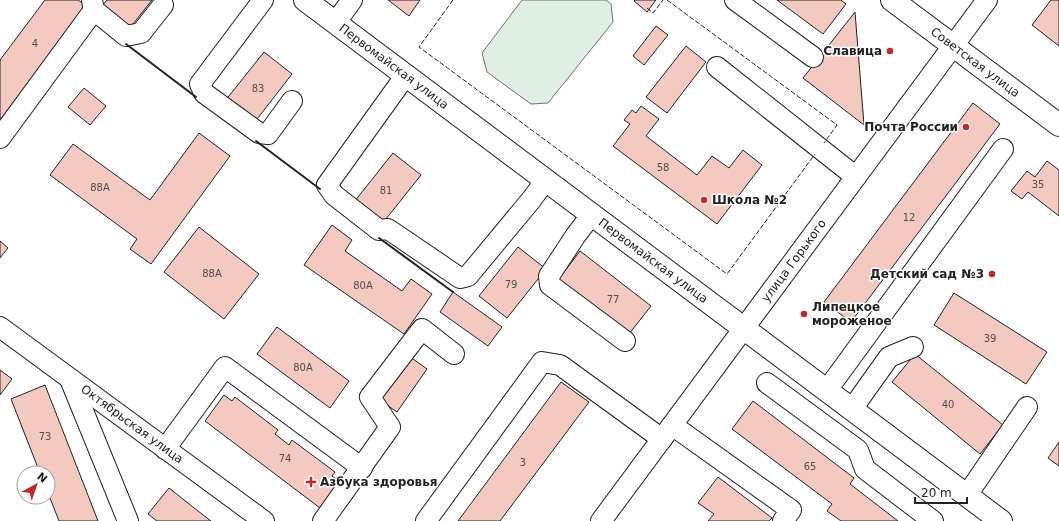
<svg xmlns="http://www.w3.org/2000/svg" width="1059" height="521" font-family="'DejaVu Sans',sans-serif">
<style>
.green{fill:#e0efe3;stroke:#6f6f6f}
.building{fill:#f3c9c0;stroke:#222}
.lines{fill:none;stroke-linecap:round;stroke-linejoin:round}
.minor-casing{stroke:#222;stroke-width:22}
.major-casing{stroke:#222;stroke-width:24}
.minor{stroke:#fff;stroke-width:20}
.major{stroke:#fff;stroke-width:22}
.fence{stroke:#222;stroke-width:1;stroke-dasharray:5 2;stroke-linecap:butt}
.wall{stroke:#222;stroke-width:2}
.poi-dot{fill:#c62828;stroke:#fff;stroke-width:1.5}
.labels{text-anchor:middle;stroke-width:3;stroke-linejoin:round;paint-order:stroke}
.number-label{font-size:10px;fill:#564c4a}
.poi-label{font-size:12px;font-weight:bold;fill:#222;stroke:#fff;text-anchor:end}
.street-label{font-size:12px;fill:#222;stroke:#fff}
</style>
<rect width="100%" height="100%" fill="#fff"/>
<path class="green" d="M522,0h84l5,4 2,18 -65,81 -17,1 -44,-32 -5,-19z"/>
<path class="building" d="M45,0h33l7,5 -85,115v-60z
M107,0h45l-23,29 -28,-22z
M388,0h32l-11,16z
M635,0h21l-9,12 -13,-11z
M777,0h64l5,4 -23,30z
M1051,0h8v46l-27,-21z
M855,12l9,113 -61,-47z
M656,26l12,9 -24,30 -11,-9z
M686,46l20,16 -39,51 -21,-16z
M264,52l28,22 -38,49 -29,-22z
M84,88l22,18 -16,19 -22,-18z
M973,103l27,21 -149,198 -27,-20z
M641,106l18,13 -13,17 51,39 15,-19 17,12 14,-18 19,15 -45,59 -104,-78 17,-22 -6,-4 8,-10 4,3z
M199,133l31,23 -79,108 -21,-15 7,-10 -87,-64 23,-31 77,56z
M393,153l28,22 -39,49 -28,-22z
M1047,161l12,9v46l-31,-24 -6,7 -11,-8 16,-20 8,6z
M332,225l20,15 -7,11 57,40 9,-12 21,15 -28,40 -100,-69z
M199,227l60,47 -35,45 -60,-47z
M0,241l8,7 -8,10z
M518,247l28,22 -39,49 -28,-22z
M580,251l71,55 -22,28 -71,-54z
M453,292l49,35 -14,19 -48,-34z
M954,293l93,59 -21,32 -92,-59z
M277,327l72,54 -19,27 -73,-54z
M915,354l88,71 -23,29 -88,-72z
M409,356l18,13 -30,43 -19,-13z
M0,370l12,9 -12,16z
M561,382l28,20 -89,119h-42z
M45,385l53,136h-39l-11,-28v-20h-8l-29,-74z
M224,395l8,6 3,-4 43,33 -3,4 14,11 3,-5 43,32 -3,4 7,5 -19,27 -115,-87z
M753,401l101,77 -4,6 48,37h-57l-14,-10 5,-7 -100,-75z
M1059,442v24l-11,-8z
M718,477l54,41 -3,3h-61l6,-7 -16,-11z
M169,488l29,23 13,10h-54l-9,-7z"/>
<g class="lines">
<defs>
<g id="minor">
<path d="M92,0l2,10 32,26 15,-3 22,-28"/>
<path d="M263,0l-63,84 4,9 55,40 9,1 24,-33"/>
<path d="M735,0l78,57"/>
<path d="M336,22l16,-22"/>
<path d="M717,67l139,110"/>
<path d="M406,75l-79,110 7,10 45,35 9,-1 72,49 8,-2 63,-76 15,-20"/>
<path d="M0,138l94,-128"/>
<path d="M592,214l-16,21 -27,41 1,9 75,56"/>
<path id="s1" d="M0,327l264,194"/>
<path d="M70,379l58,142"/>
<path d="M767,383l91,67 7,19 68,52"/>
<path d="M827,390l176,-241"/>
<path d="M852,409l37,-52 24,-10"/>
<path d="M672,425l119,85 -8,11"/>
<path d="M165,449l60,-82 137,101"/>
<path d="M967,495l60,-88"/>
<path d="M323,521l67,-94 -20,-30 52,-68 32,25"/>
<path d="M426,521l116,-159 18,3 102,74"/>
<path id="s2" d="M601,521l386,-521"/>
</g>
<g id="major">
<path id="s3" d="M305,0l696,521"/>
<path id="s4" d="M892,0l167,125"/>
</g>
</defs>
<use href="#minor" class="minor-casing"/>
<use href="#major" class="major-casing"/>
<use href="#minor" class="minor"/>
<use href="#major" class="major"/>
<path class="fence" d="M453,0l-34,47 308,227 88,-120
M667,0l170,125 -13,18
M647,8l6,5 10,-13"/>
<path class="wall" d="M126,44l70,53
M256,141l64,48
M379,238l74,54"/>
</g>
<g class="poi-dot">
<circle cx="890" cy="51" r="4"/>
<circle cx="966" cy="127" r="4"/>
<circle cx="704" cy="200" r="4"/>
<circle cx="992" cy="274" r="4"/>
<circle cx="804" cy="314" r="4"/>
<path d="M309 476h4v4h4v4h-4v4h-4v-4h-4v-4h4z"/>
</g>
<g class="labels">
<g class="number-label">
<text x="35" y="47">4</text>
<text x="258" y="92">83</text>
<text x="663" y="171">58</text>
<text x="1038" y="188">35</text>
<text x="100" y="191">88А</text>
<text x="386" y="194">81</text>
<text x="909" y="221">12</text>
<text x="212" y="277">88А</text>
<text x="511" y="288">79</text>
<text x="363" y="289">80А</text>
<text x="613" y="303">77</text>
<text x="990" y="342">39</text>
<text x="303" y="371">80А</text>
<text x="948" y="408">40</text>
<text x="45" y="440">73</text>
<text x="285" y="462">74</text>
<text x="523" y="466">3</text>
<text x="810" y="470">65</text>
</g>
<g class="poi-label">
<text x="882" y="55">Славица</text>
<text x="958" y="131">Почта России</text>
<text x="712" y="204" text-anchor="start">Школа №2</text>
<text x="984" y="278">Детский сад №3</text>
<text x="812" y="311" text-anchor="start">Липецкое<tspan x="812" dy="14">мороженое</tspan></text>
<text x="320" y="486" text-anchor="start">Азбука здоровья</text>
</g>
<g class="street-label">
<text dy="4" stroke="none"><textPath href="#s4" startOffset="104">Советская улица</textPath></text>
<text dy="4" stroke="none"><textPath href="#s3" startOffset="111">Первомайская улица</textPath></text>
<text dy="4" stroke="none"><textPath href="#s3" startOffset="435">Первомайская улица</textPath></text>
<text dy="4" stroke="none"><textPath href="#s2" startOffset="324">улица Горького</textPath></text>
<text dy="4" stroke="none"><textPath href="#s1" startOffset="164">Октябрьская улица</textPath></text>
</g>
</g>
<g transform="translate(36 485) rotate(40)"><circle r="19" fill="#ffffff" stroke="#a7a7a7"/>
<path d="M0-3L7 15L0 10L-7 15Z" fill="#c62828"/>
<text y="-6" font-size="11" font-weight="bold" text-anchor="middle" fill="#222222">N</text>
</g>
<path d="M915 497v6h52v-6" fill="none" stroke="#222222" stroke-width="2"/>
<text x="921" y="497" font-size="12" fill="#222222" stroke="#ffffff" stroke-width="3" paint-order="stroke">20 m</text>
</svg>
